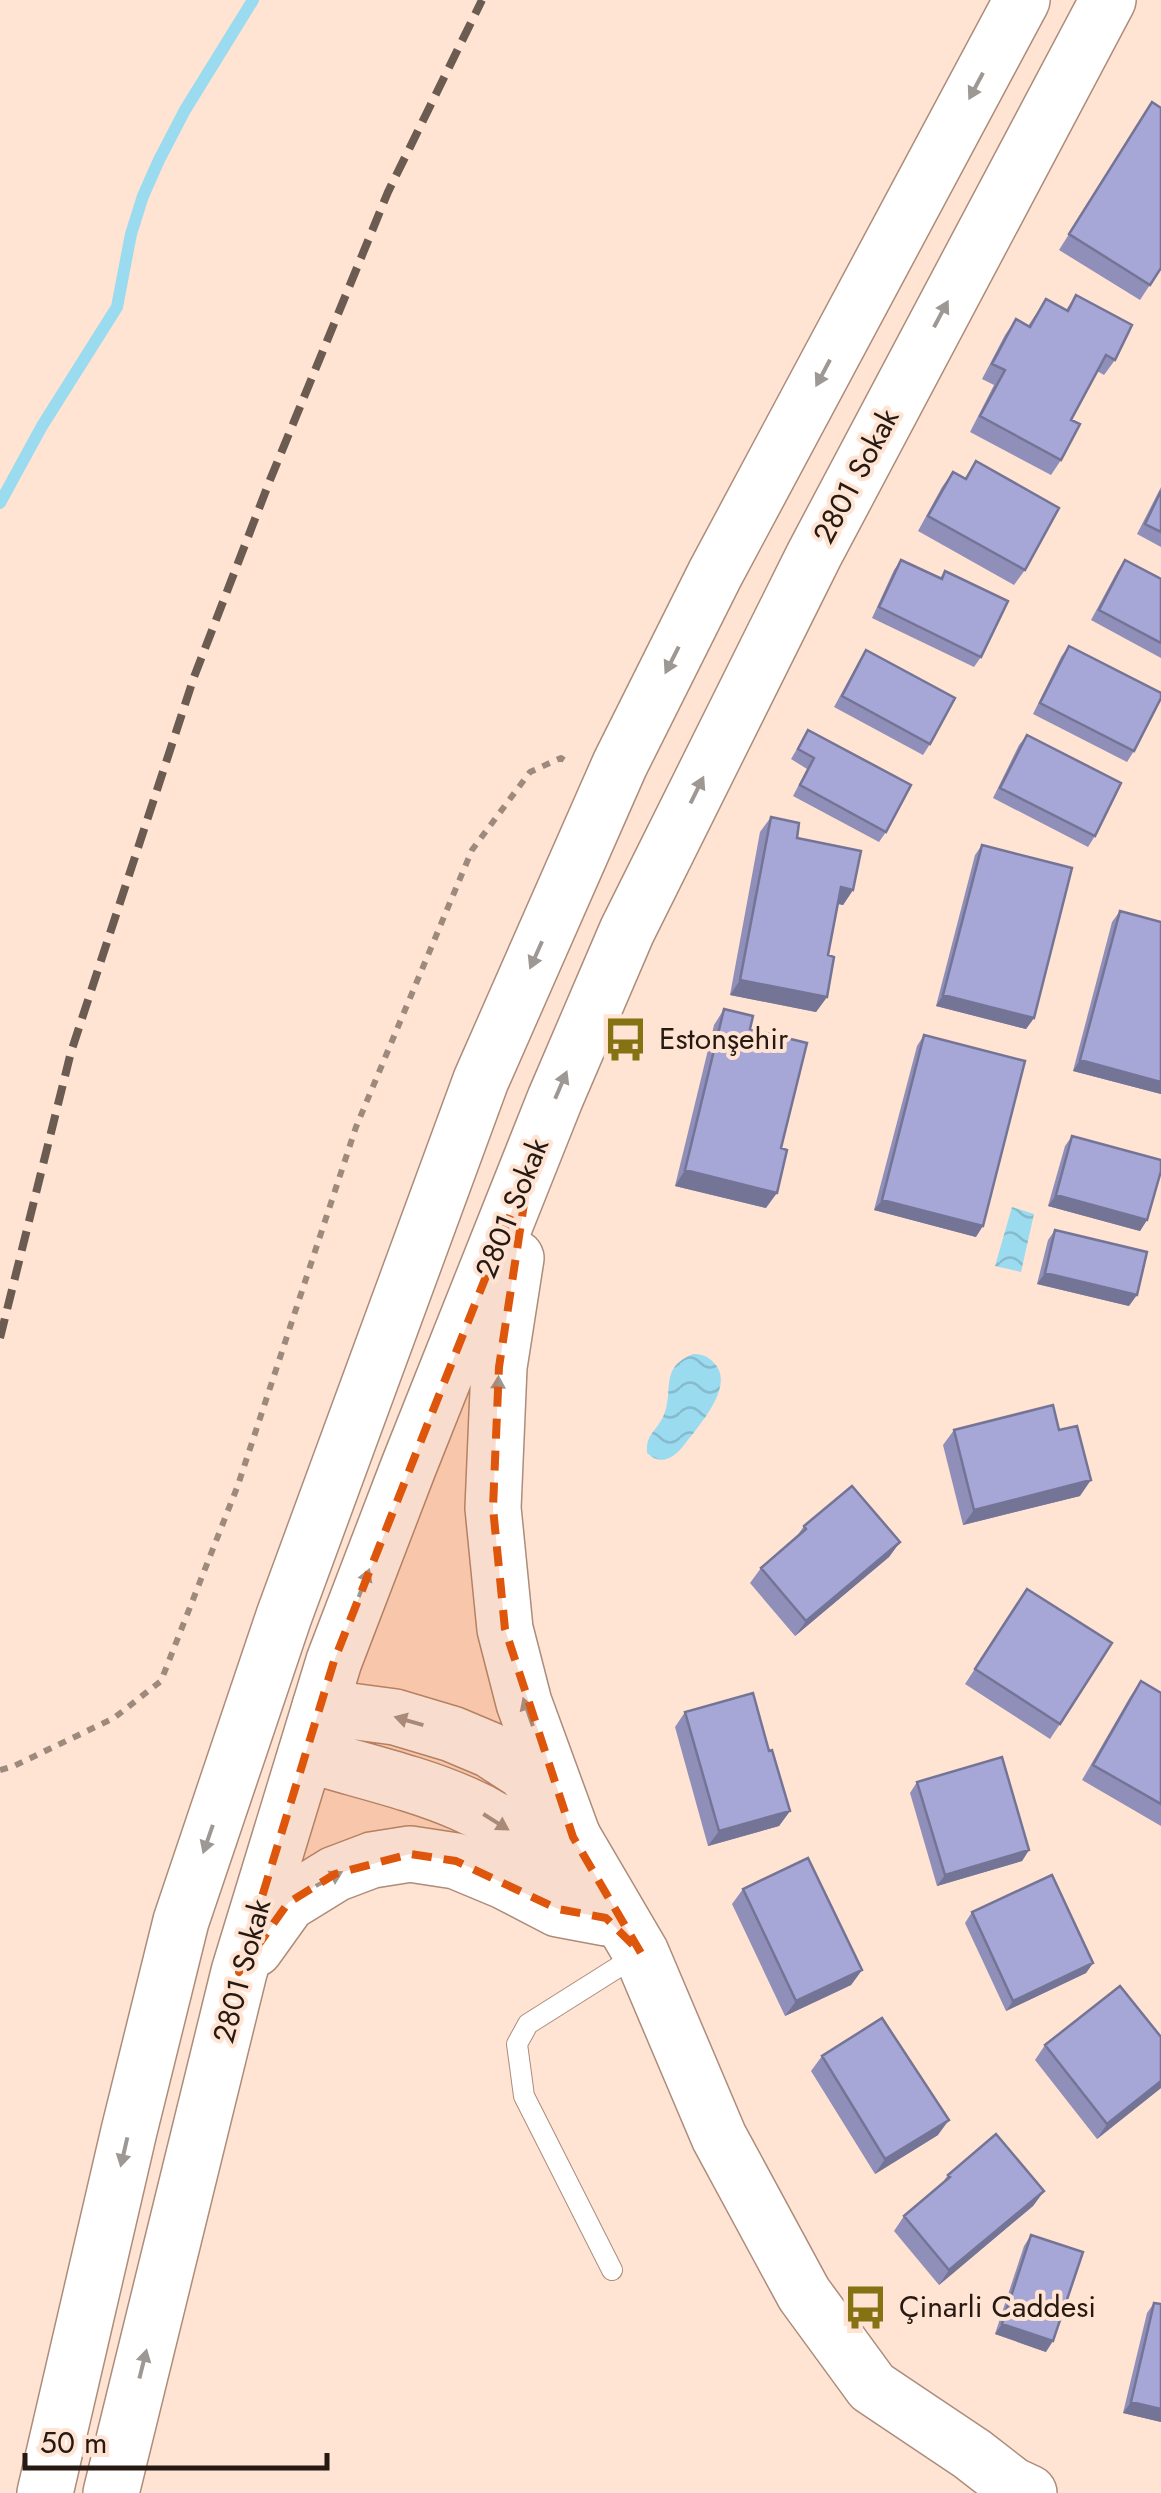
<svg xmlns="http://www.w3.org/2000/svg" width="1161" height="2493" font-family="Jost,sans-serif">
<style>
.water{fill:url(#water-waves)}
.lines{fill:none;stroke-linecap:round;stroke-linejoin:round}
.stream{stroke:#9bdbf0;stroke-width:12}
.lane-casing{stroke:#ac8c7a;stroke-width:22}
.secondary-casing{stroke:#ac8c7a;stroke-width:58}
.primary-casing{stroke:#ac8c7a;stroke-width:58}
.path{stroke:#9e897d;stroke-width:6;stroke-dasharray:8 8;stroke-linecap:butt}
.lane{stroke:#fff;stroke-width:20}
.secondary{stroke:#fff;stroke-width:55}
.primary{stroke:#fff;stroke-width:55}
.rail{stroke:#6c5b51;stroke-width:8;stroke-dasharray:20 10;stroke-linecap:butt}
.wall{fill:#8f8fb9}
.shaded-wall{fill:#747496}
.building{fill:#a6a6d7;stroke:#747496;stroke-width:2.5}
.oneway{fill:#9d9894}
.marked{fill:#de560c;fill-opacity:0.2;stroke:#de560c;stroke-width:8;stroke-dasharray:20 12;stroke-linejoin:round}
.labels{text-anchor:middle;stroke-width:8;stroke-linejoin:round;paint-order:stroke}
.street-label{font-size:30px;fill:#251912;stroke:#ffe3d3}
.poi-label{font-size:30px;fill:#251912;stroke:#ffe3d3;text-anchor:start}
</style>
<defs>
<pattern id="water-waves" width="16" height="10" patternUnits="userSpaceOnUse" patternTransform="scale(2.5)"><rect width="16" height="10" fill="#9bdbf0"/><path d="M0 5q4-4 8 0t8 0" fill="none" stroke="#85bbcd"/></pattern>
</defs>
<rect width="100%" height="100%" fill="#ffe3d3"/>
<path class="water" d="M1012,1207l22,7 -13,58 -26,-6z
M693,1354c9,0 15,2 21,9 20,20 -9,55 -22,72 -7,8 -13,19 -23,23 -9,4 -15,1 -22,-5 -1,-19 8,-20 16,-36 12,-26 -5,-49 30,-63z"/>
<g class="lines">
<path class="stream" d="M0,503l42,-77 75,-119 14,-73 12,-38 16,-36 26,-50 68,-110"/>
<defs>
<path id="lane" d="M612,2270l-88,-174 -7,-52 11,-20 111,-70"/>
<path id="secondary" d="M320,1707l75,10 57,17 38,16 34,22 49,65 68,116 78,184 85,157 68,93 100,67 40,31 17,8
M306,1754c52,16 108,28 158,50 47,20 89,57 124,95"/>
<path id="primary" d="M516,1258l-17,109 -6,141 12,121 19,74 49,134
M255,1949l33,-46 47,-29 37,-14 38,-6 46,7 48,20 54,28 48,9
M45,2493l84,-362 52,-210 103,-305 197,-536 139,-316 95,-190 307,-574
M111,2493l128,-521 95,-311 74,-193 147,-369 72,-168 187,-376 294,-555"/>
</defs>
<use href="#lane" class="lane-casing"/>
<use href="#secondary" class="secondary-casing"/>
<use href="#primary" class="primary-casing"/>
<path class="path" d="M0,1770l14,-4 100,-48 47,-37 77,-196 118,-358 116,-277 58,-78 31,-14 8,5"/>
<use href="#lane" class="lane"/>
<use href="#secondary" class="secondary"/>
<use href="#primary" class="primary"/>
<path class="rail" d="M0,1338l71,-286 123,-375 76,-197 118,-288 94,-192"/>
</g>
<path class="wall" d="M1152,102l9,166 -21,32 -81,-50z
M1076,295l39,65 -11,15 -7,-4 -26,49 -10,40 -10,15 -81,-43 24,-47 -12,-6 23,-44 11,-16 12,7 18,-27 20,11z
M976,461l49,109 -11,15 -96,-54 24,-44 11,-15 12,6z
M1161,487v60l-24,-13z
M901,560l39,18 5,-7 36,86 -7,10 -102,-49 22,-48z
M1125,560l36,19v79l-70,-38 27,-50z
M1069,646l65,105 -7,11 -94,-48 28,-57z
M866,650l64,94 -7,11 -89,-48 25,-46z
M808,730l78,102 -7,10 -86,-46 14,-27 -16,-10z
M1027,735l68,101 -7,11 -95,-49 26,-53z
M771,817l82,73 -10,15 -5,-1 -10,51 -1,42 -11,15 -86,-17 30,-163z
M982,845l52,173 -8,11 -90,-23 39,-151z
M1120,911l41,11v172l-88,-23 39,-149z
M724,1009l26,20 16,179 -91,-22 39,-161z
M924,1035l52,202 -102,-27 43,-164z
M1072,1136l75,84 -7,11 -92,-25 17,-60z
M1055,1230l74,76 -92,-22 11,-44z
M954,1430h105l21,66 -117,29 -20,-80z
M804,1526l96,16 -11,15 -94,79 -45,-53 11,-15 34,-29z
M1027,1589l33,135 -10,15 -85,-55z
M1141,1681l20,12v133l-79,-46 48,-83z
M685,1712l84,39 21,60 -11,15 -71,20 -33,-119z
M917,1782l112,68 -7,11 -85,25 -27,-93z
M743,1889l119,81 -11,15 -66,31 -53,-112z
M972,1912l121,51 -7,10 -80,38 -41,-88z
M1045,2045l116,43 -64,51 -62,-79z
M822,2056l116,79 -63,39 -64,-103z
M948,2175l96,16 -11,15 -94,79 -45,-54 10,-15 36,-30z
M1031,2235l15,117 -51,-18 29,-88z
M1154,2303l7,119 -38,-9 24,-100z"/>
<path class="shaded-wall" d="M841,887l12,3 -10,15 -12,-3z
M740,980l87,17 -11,15 -86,-17z
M943,995l91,23 -8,11 -90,-23z
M1080,1060l81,22v12l-88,-23z
M685,1170l92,23 -11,15 -91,-22z
M1056,1195l91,25 -7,11 -92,-25z
M882,1200l101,26 -7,11 -102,-27z
M1045,1273l92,22 -8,11 -92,-22z
M1091,1480l-11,16 -117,29 11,-15z
M900,1542l-11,15 -94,79 11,-15z
M790,1811l-11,15 -71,20 11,-15z
M1029,1850l-7,11 -85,25 8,-11z
M1093,1963l-7,10 -80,38 7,-10z
M862,1970l-11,15 -66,31 11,-15z
M1161,2081v7l-64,51 10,-15z
M949,2120l-11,15 -63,39 10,-15z
M1044,2191l-11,15 -94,79 10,-15z
M1002,2324l51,17 -7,11 -51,-18z
M1131,2402l30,7v13l-38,-9z"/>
<path class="building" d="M1152,102l9,6v160l-11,17 -81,-51z
M1076,295l56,30 -17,35 -9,-5 -35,65 9,4 -19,36 -81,-44 25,-46 -13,-6 24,-45 14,8 16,-28 22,12z
M976,461l83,47 -34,62 -97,-54 25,-44 13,7z
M1161,491v41l-16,-8z
M901,560l41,19 3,-8 63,30 -27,56 -102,-50z
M1125,560l36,19v64l-62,-33z
M1069,646l92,47v5l-27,53 -94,-48z
M866,650l89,48 -25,46 -88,-48z
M808,730l103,55 -25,47 -86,-47 14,-27 -16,-9z
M1027,735l94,48 -26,53 -95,-48z
M771,817l28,6 -2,15 64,13 -8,39 -12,-3 -13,68 6,2 -7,40 -87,-17z
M982,845l90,23 -38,150 -91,-23z
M1120,911l41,11v160l-81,-22z
M724,1009l29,7 -3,13 57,14 -26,105 6,2 -10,43 -92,-23z
M924,1035l101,26 -42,165 -101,-26z
M1072,1136l89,24v11l-14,49 -91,-25z
M1055,1230l92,22 -10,43 -92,-22z
M1053,1405l6,25 18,-4 14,54 -117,30 -20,-80z
M852,1486l48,56 -94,79 -45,-53 45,-39 -2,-3z
M1027,1589l85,54 -52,81 -85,-55z
M1141,1681l20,12v111l-68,-39z
M753,1693l16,58 3,-1 18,61 -71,20 -34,-119z
M1002,1757l27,93 -84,25 -28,-93z
M808,1858l54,112 -66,31 -53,-112z
M1052,1875l41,88 -80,38 -41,-89z
M1120,1986l41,51v44l-54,43 -62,-79z
M882,2018l67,102 -64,39 -63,-103z
M996,2134l48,57 -95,79 -45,-54 46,-39 -2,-2z
M1031,2235l52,17 -30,89 -51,-17z
M1154,2303l7,1v105l-30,-7z"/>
<defs><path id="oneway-solid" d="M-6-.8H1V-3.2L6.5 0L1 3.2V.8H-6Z" transform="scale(2.5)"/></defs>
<g class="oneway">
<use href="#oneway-solid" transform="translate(976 86) rotate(118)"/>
<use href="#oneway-solid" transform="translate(941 314) rotate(-62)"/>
<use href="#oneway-solid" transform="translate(823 373) rotate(118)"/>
<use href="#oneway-solid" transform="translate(672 660) rotate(117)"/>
<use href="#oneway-solid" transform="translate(697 790) rotate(-64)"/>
<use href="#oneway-solid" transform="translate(536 955) rotate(114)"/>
<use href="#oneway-solid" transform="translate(561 1085) rotate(-67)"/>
<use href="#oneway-solid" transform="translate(498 1391) rotate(-88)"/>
<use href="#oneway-solid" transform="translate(364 1583) rotate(-69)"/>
<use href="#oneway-solid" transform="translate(528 1712) rotate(-109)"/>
<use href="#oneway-solid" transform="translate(409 1721) rotate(-164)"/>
<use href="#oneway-solid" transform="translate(496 1822) rotate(32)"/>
<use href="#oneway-solid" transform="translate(208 1839) rotate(109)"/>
<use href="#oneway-solid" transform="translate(329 1879) rotate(-28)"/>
<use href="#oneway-solid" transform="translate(124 2152) rotate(103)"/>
<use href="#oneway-solid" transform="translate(143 2364) rotate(-76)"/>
</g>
<path class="marked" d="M530,1165l-31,202 -6,141 12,121 68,208 68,116 -35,-35 -48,-9 -102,-48 -46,-7 -75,20 -47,29 -49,69 95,-311z"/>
<defs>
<symbol id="bus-bare" viewBox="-9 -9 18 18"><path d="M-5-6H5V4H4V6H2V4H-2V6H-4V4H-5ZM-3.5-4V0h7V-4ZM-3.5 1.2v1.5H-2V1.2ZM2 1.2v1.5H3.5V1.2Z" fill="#847213" stroke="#ffe3d3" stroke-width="2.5" paint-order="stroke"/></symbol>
</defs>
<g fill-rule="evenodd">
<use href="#bus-bare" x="594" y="1008" width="63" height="63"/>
<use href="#bus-bare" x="834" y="2276" width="63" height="63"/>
</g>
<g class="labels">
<g class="street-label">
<text transform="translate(856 476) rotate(-62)" y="10">2801 Sokak</text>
<text transform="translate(512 1208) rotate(-68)" y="10">2801 Sokak</text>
<text transform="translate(242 1971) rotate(-75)" y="10">2801 Sokak</text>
</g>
<g class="poi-label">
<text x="659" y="1049">Estonşehir</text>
<text x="899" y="2317">Çinarli Caddesi</text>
</g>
</g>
<path d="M25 2453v15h302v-15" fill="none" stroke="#251912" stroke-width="5"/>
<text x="40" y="2453" font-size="30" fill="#251912" stroke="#ffe3d3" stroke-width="8" paint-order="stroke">50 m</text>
</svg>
